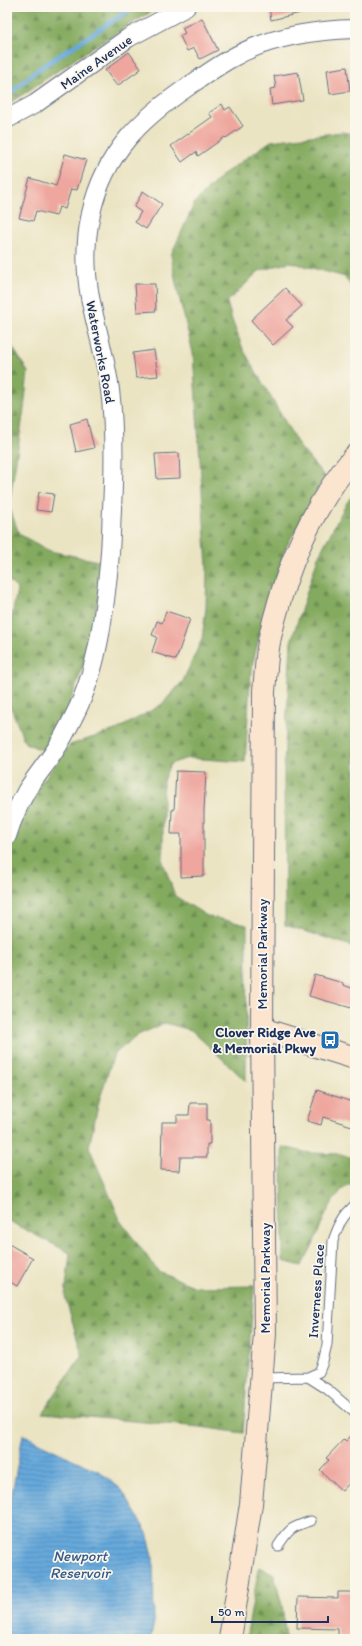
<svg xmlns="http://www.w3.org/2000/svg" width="362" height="1646" font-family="Itim,sans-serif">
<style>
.forest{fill:url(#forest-firs);stroke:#506c5e}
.water{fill:url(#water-rules);stroke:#406c9c}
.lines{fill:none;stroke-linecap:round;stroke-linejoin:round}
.stream{stroke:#66a9db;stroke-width:4.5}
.building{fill:#eea69e}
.lane-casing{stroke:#646e81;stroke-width:11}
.street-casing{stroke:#646e81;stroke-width:20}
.secondary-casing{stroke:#646e81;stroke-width:24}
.lane{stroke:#fff;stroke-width:9}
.street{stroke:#fff;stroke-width:18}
.secondary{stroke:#fce5cf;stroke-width:22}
.labels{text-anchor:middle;stroke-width:3.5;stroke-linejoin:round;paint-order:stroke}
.street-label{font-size:14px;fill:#1b2f5e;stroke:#fbf7ec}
.poi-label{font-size:14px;font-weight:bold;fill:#1b2f5e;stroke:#fbf7ec;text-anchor:end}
.water-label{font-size:15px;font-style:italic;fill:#355a8a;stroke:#fbf7ec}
</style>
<defs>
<pattern id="forest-firs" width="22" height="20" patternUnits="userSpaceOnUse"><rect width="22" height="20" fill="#84aa5f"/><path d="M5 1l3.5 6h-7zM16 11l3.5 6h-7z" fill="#6b8b52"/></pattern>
<pattern id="water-rules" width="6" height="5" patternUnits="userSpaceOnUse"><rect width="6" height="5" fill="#66a9db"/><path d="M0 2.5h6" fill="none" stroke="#538ab5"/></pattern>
</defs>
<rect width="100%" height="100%" fill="#fbf7ec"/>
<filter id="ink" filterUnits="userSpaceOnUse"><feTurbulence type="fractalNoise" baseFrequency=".025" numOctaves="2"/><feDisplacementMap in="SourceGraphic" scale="8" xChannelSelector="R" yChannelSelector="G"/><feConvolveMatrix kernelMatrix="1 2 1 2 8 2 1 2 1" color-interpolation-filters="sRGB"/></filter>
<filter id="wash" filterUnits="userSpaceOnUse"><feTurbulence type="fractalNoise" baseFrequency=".012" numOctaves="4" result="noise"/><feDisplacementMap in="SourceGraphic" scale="16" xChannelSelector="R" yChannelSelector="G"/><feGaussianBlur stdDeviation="0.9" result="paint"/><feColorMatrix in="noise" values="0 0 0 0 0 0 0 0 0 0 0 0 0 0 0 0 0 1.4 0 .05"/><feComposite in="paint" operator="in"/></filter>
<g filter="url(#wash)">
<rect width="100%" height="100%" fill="#ebe4c3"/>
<path class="forest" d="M7,7h152l-66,40 -86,58z
M342,132l13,2v158l-10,-15 -55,-15 -31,9 -32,31 5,18 11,29 56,97 26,31 -40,72 -18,58 -16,63 -6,92 -57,-4 -18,6 -7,17v81l12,34 32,20 40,9 -1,156 -55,-51 -26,-7 -27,12 -24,19 -15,47 -10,46 32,75 37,49 38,16 58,-1 -11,147 -43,-6 -158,-14 40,-58 -17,-59 5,-43 -63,-33v-355l7,-31 27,-51 29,-38 48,-16 43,-24 22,-24 19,-42 4,-31 1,-40 -14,-215 -17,-69 -5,-29 24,-53 27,-27 49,-34z
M7,338l21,34 -4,37 -15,97 10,28 31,17 53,11 -6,45 -9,44 -23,66 -18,35 -22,-9 -18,-45v-53l10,-56 -10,-10z
M355,492v455l-70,-22 -1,-160 7,-123 27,-85 28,-53z
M282,1147l28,6 31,1 14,5v22c-5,4 -12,7 -15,11 -19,22 -23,52 -39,74l-18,-5z
M259,1567l15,8 8,30 4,33 1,1h-41z"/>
<path class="water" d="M23,1434l16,9 61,29 22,18 25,43 6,22 1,68 -4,16h-143v-119z"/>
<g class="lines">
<path class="stream" d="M7,96l30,-26 97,-63"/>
</g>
<g id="blocks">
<path class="building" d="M269,7h36v5l-34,8z
M202,18l16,32 -18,9 -6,-11 -7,3 -7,-15 5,-3 -3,-5z
M129,52l12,17 -24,17 -12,-16z
M347,67l3,24 -20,3 -3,-24z
M298,72l5,28 -31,5 -2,-16 6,-1 -2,-12z
M222,104l3,6 5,-3 13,19 -17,12 -1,-1 -27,19 -2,-4 -14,10 -11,-16 41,-29 -3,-4z
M65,154l21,6 -9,30 -6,-1 -6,20 -6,-2 -3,9 -20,-5 -3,10 -14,-3 11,-40 26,8z
M143,191l19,13 -16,25 -11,-7 6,-10 -7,-5z
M135,284h20l1,27 -19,1z
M285,288l17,18 -16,14 7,7 -20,18 -22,-25z
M154,350l4,26 -22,2 -3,-25z
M87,419l7,29 -18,4 -6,-28z
M179,453l1,25 -23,1 -2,-25z
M39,492l15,2 -3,18 -15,-2z
M166,611l24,8 -14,41 -24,-8 5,-15 -5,-2 5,-14 5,2z
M176,771l30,1 -2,38v66l-23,1v-43h-10l1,-24h2z
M315,975l28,8v2l12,4v20l-46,-13z
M317,1090l38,13v24l-32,-10 -2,8 -14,-4z
M190,1103h17v17h3v24h-3v13h-27l-1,14 -18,-1 1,-48h15v-7h12z
M7,1243l26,15 -16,28 -10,-6z
M355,1432v45l-13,14 -22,-21 9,-10 -3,-2 18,-19 2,2z
M338,1592h17v44h-17v-7l-41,-1 1,-31 40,1z"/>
</g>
</g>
<g filter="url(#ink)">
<use href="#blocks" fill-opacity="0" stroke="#646e81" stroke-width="1"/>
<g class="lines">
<defs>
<path id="lane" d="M308,1377l19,12 28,24
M262,1378l46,-1 11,-5 4,-10 4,-17 6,-104c5,-15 10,-26 22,-36
M278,1546c11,-17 13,-19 33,-25"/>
<path id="street" d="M7,119l28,-15 93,-66 58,-31
M7,836c5,-16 12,-32 20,-46 9,-14 20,-27 29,-41 7,-11 13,-23 19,-35 23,-45 29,-100 34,-150 2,-18 2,-36 3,-55 2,-39 3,-79 -2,-119 -4,-31 -14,-62 -20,-93 -10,-56 0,-114 38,-159 17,-20 39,-37 61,-52 13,-9 27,-19 41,-27 38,-22 82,-29 125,-30"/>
<path id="secondary" d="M262,1029l93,29
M230,1639l21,-135 14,-170 -3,-305 2,-338c2,-17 2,-37 6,-54 15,-66 41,-130 85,-181"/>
</defs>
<use href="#lane" class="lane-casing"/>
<use href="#street" class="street-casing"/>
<use href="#secondary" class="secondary-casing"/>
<use href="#lane" class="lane"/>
<use href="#street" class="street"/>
<use href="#secondary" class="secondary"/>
</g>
</g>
<defs>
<symbol id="bus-square" viewBox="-11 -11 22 22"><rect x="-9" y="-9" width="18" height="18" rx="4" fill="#1f6fb2" stroke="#fbf7ec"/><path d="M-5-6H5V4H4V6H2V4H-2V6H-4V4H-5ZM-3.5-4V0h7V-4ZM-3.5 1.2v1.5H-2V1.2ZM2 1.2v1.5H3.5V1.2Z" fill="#fff"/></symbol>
</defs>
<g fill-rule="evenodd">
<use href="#bus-square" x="319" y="1029" width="22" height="22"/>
</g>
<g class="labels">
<g class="street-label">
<text transform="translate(96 62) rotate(-35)" y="5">Maine Avenue</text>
<text transform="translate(101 352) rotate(79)" y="5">Waterworks Road</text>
<text transform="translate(262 954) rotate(-90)" y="5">Memorial Parkway</text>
<text transform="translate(265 1278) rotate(-90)" y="5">Memorial Parkway</text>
<text transform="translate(316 1291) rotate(-86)" y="5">Inverness Place</text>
</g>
<g class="poi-label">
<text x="316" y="1037">Clover Ridge Ave<tspan x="316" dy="16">&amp; Memorial Pkwy</tspan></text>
</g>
<g class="water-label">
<text x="80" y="1561">Newport<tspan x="80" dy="17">Reservoir</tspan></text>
</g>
</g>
<rect width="362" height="1646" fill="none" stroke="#fbf7ec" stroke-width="24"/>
<path d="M212 1616v6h116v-6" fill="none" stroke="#1b2f5e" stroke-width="2"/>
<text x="218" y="1616" font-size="12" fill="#1b2f5e" stroke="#fbf7ec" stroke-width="3" paint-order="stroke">50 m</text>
</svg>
